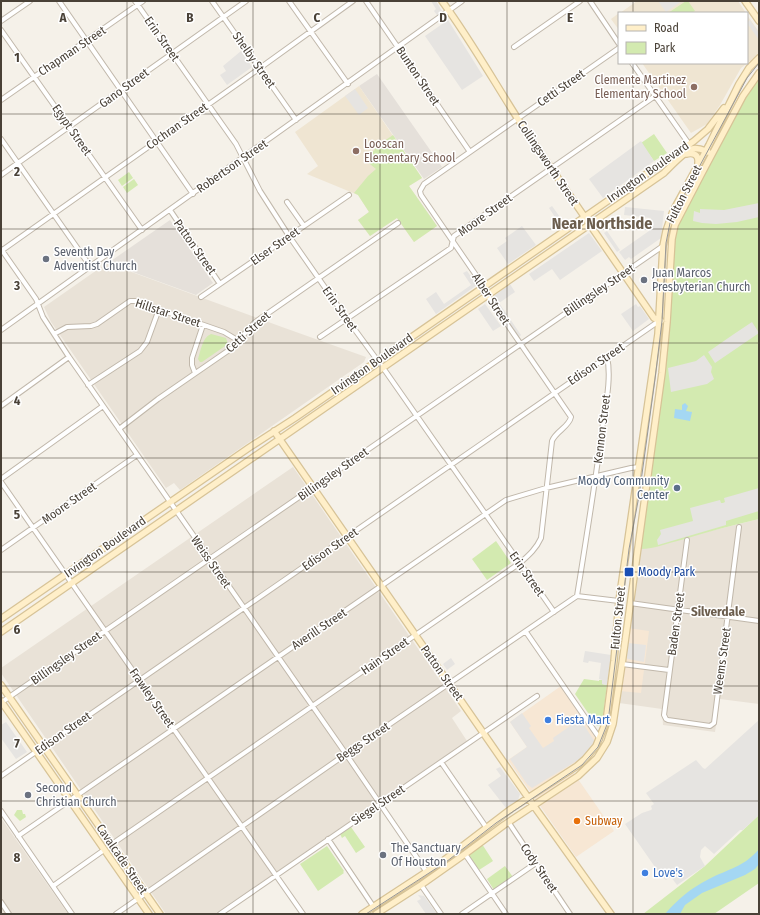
<svg xmlns="http://www.w3.org/2000/svg" width="760" height="915" font-family="'Fira Sans Condensed',sans-serif">
<style>
.residential{fill:#e9e2d7}
.commercial{fill:#f7e7d4}
.industrial{fill:#e5e0da}
.education{fill:#efe5d2}
.green{fill:#d3eab0}
.parking{fill:#e6e4e1}
.water{fill:#a4d7f3}
.lines{fill:none;stroke-linecap:round;stroke-linejoin:round}
.street-casing{stroke:#c1b8ab;stroke-width:6}
.secondary-casing{stroke:#d7c397;stroke-width:8}
.street{stroke:#fff;stroke-width:4}
.secondary{stroke:#ffefc9;stroke-width:5.5}
.tram{stroke:#989898;stroke-width:1}
.grid{fill:none;stroke:#494137;stroke-width:1;stroke-opacity:0.55}
.education-dot{fill:#8d6e63;stroke:#fff;stroke-width:1.5}
.worship-dot{fill:#6b7280;stroke:#fff;stroke-width:1.5}
.service-dot{fill:#5c6f8a;stroke:#fff;stroke-width:1.5}
.transit-dot{fill:#1a4fb4;stroke:#fff;stroke-width:1.5}
.shop-dot{fill:#3f7fe0;stroke:#fff;stroke-width:1.5}
.food-dot{fill:#e8710a;stroke:#fff;stroke-width:1.5}
.labels{text-anchor:middle;stroke-width:3;stroke-linejoin:round;paint-order:stroke}
.street-label{font-size:12px;fill:#494137;stroke:#fff}
.education-label{font-size:12px;fill:#785e54;stroke:#fff;text-anchor:end}
.worship-label{font-size:12px;fill:#5b616d;stroke:#fff;text-anchor:start}
.service-label{font-size:12px;fill:#4e5e75;stroke:#fff;text-anchor:end}
.transit-label{font-size:12px;fill:#164399;stroke:#fff;text-anchor:start}
.shop-label{font-size:12px;fill:#366cbe;stroke:#fff;text-anchor:start}
.food-label{font-size:12px;fill:#c56008;stroke:#fff;text-anchor:start}
.neighbourhood-label{font-size:13px;font-weight:bold;fill:#6c5e4e;stroke:#fff}
.district-label{font-size:16px;font-weight:bold;fill:#6c5e4e;stroke:#fff}
.grid-label{font-size:13px;text-anchor:middle;font-weight:bold;fill:#494137;stroke:#fff;stroke-width:3;stroke-linejoin:round;paint-order:stroke}
</style>
<rect width="100%" height="100%" fill="#f5f1e9"/>
<path class="residential" d="M107,263l175,64 84,30 -2,5 -184,128 -6,-7 -8,5 -115,-166 -7,-15z
M293,467l168,244 -9,7 15,23 -252,173h-49l-165,-241v-5z
M759,519v185l-39,-5 -5,33 -52,-7 -1,-16 -43,-6 19,-154z
M1,818l67,96h-67z"/>
<path class="commercial" d="M628,628l21,3 -8,62 -21,-2z
M561,686l36,53 -6,11 -20,19 43,62 -38,26 -68,-97 19,-13 -17,-25z"/>
<path class="industrial" d="M377,74l65,93 -18,12 -65,-93z
M170,220l43,63 -17,12 -88,-32z"/>
<path class="education" d="M637,1h101l8,12h-126z
M619,13v17l-8,-11z
M747,15l12,17v22l-18,14 -21,37 -13,19 -16,9 -49,-70h105z
M359,86l63,92 -13,8 28,40 -23,16 -17,-24 -27,18 -12,-16 11,-8 -11,-17 -51,-21 11,-8 -23,-34z"/>
<path class="green" d="M686,1h2l7,10 -4,2h-23z
M759,77v442c-26,6 -52,13 -78,21 -13,3 -29,10 -43,9l21,-133 16,-184 12,-30 64,-115z
M654,134l13,19 -13,8 -13,-18z
M393,135l29,43 -13,8 28,40 -23,16 -17,-24 -27,18 -12,-16 11,-8 -11,-17 -4,-2 14,-17 8,-7 -11,-9 2,-5 8,-5 -1,-2z
M129,172l4,6 -11,8 -4,-6z
M134,179l4,6 -11,8 -4,-6z
M211,334l15,4 2,6 -26,18h-2l-2,-3c3,-9 4,-21 13,-25z
M496,541l15,22 -24,17 -15,-21z
M584,679l15,2v-1h3v4l5,1 -5,40 -5,1 -22,-32z
M17,810h5l1,4h2l1,3 -6,4 -6,-6z
M759,815v68l-45,31h-71l62,-48z
M351,827l14,20 -9,6 -11,-17 -3,2 -2,-4z
M482,844l11,17 -14,9 -10,-14v-3z
M327,846l17,25 -1,1 1,1 -26,18 -18,-27z
M505,866l8,11 -19,13 -7,-11z"/>
<path class="parking" d="M431,1h5l6,10 -5,4 -3,-4 2,-2z
M658,1h24l-16,11z
M448,20l35,56 -21,14 -37,-54z
M750,20l9,13v7l-12,-17z
M241,51l11,16 -25,18 -7,-10 6,-4 -3,-5z
M355,89l13,19 -9,7 -14,-19z
M641,141l13,20 -51,37 -14,-19z
M759,203v14l-22,5 -21,2 -14,-1 -9,-2 1,-10 6,2v-4l24,1z
M552,206l13,18 -4,2 -12,-18z
M625,207l39,4 -3,27 -30,21 -2,-2 -4,3 -6,-8 30,-21 2,-13 -27,-3z
M522,226l14,19 -28,19 -11,-16 10,-7 -2,-3z
M607,231l13,19 -3,2 -13,-19z
M589,233l13,18 -42,29 -8,-11 -18,12 -5,-7z
M467,271l10,14 -41,29 -10,-15 10,-7 8,12 27,-19 -8,-12z
M510,284l5,8 -16,11 22,32 -2,2 -22,-32 2,-2 -5,-7z
M485,304l16,22 -8,5 -15,-22z
M636,304l2,3 2,-1 9,13 -16,12 -12,-17z
M752,322l7,11 -44,30 -7,-11 26,-18z
M704,355l8,12 -1,5 3,7 -7,5 -36,8 -3,-24 28,-7z
M759,488v23l-33,10v4l-68,20 -1,-5 4,-6 -1,-4 33,-9 -3,-13 30,-8 1,3h2l2,-1 -1,-4z
M628,643l18,2 -2,17 -16,-3 -2,-2z
M585,651l26,4 -4,30 -5,-1v-4l-3,-1 2,-16 -12,-2 -1,2 -5,-1z
M451,658l4,6 -8,6 -4,-6z
M522,713l9,13 -2,2 14,20 11,-7 -1,-3 27,-19 15,23 -15,17 -48,29 -5,-4 -17,-25 17,-12 -17,-25z
M759,720v95l-16,15h-3l-26,24 -9,-8 -4,4 -1,7 5,9 -28,19 -6,-8 -5,3 -4,-3 -37,-53 17,-11 9,-3 1,-1 -1,-3 3,-2 -8,-11 50,-33 7,8 2,1z
M6,722l21,30 -11,7 -15,-21v-13z
M500,767l20,27 -2,6 -12,8 -18,-23 13,-9 -5,-7z
M418,895l6,1 13,18h-11l-9,-13 4,-2z"/>
<path class="water" d="M685,403l3,3 -2,5 6,1 -2,9 -16,-3 1,-9 7,1v-5z
M759,849v15l-4,5 -10,6 -43,18 -17,12 -5,9h-15c13,-15 26,-26 44,-35 19,-10 35,-12 50,-30z"/>
<g class="lines">
<defs>
<path id="street" d="M59,1l134,193
M135,1l101,143 24,47 29,45 58,83 39,53 168,240
M212,1l84,119
M289,1l59,83
M366,1l104,151
M590,1l29,43
M1,21l29,-20
M1,30l141,200
M514,47l66,-46
M632,63l57,81
M1,100l142,-99
M1,139l89,127
M1,175l245,-174
M287,202l17,24
M170,210l50,74
M1,249l35,50 7,18 26,40 277,397 80,117
M1,251l259,-183 93,-67
M201,297l148,-102
M1,330l461,-329
M54,334l13,-7 24,-1 6,-2 33,-23h5l89,31 15,9
M320,337l131,-89 3,-12 201,-140
M195,373l-3,-8v-7l11,-33
M88,385l52,-34 7,-9 12,-33
M1,406l68,-49
M119,429l39,-30 74,-51 22,-25 7,-5 137,-95
M1,479l102,-73
M1,482l302,432
M687,540l-23,175 2,4 2,1 42,6 4,-3 25,-196
M1,550l136,-95
M577,596c9,-56 18,-111 25,-166 3,-22 10,-52 5,-73
M630,603l129,18
M526,632l74,107
M622,664l47,6
M2,702l661,-456
M441,762l45,65
M1,776l658,-455
M1,811l71,103
M509,823l61,91
M18,836l488,-336 40,-12 85,-20 8,-1
M328,839l45,67
M112,844l408,-281c9,-8 16,-14 21,-25l11,-97c4,-10 17,-14 19,-24l-80,-116 -11,-20 -59,-86 -1,-4 4,-7 195,-136
M465,854l41,60
M421,885l20,29
M53,886l51,-36
M1,902l8,12
M116,914l230,-160 231,-158 42,5
M220,914l317,-218
M462,914l74,-51"/>
<path id="secondary" d="M442,1c31,42 56,88 85,132 42,62 85,123 127,185l7,3
M745,1l14,20
M686,154c8,-2 13,1 12,9
M274,431l262,378 75,105
M1,619l249,-172 45,-29 399,-277 14,-12 16,-21
M1,632l663,-459c7,-7 20,-21 28,-24 6,-2 11,1 16,3
M1,685l159,229
M1,701l148,213
M362,914l81,-53 68,-52 66,-43 8,-7 11,-13 10,-24 8,-61 5,-60 39,-267 5,-88 3,-15 7,-20 36,-66 30,-61 10,-16 10,-10
M376,914l45,-29 44,-31 39,-29 74,-49 19,-18 10,-16 6,-18 9,-60 40,-291 5,-51 5,-83 3,-14 26,-50 42,-79 16,-23"/>
</defs>
<use href="#street" class="street-casing"/>
<use href="#secondary" class="secondary-casing"/>
<use href="#street" class="street"/>
<use href="#secondary" class="secondary"/>
<path class="tram" d="M366,914l80,-52 50,-39 86,-58 16,-18 10,-25 21,-173 10,-53 16,-117 7,-58 4,-78 4,-20 6,-13 71,-132 12,-15"/>
</g>
<path class="grid" d="M127,1v913M253,1v913M380,1v913M507,1v913M633,1v12M633,63v851M1,114h758M1,229h758M1,343h758M1,458h758M1,572h758M1,686h758M1,801h758"/>
<g class="education-dot">
<circle cx="694" cy="87" r="4"/>
<circle cx="356" cy="151" r="4"/>
</g>
<g class="worship-dot">
<circle cx="46" cy="259" r="4"/>
<circle cx="644" cy="280" r="4"/>
<circle cx="28" cy="795" r="4"/>
<circle cx="383" cy="855" r="4"/>
</g>
<circle class="service-dot" cx="677" cy="488" r="4"/>
<rect class="transit-dot" x="624" y="567" width="10" height="10" rx="2"/>
<g class="shop-dot">
<circle cx="548" cy="720" r="4"/>
<circle cx="645" cy="873" r="4"/>
</g>
<circle class="food-dot" cx="577" cy="821" r="4"/>
<g class="labels">
<g class="street-label">
<text transform="translate(162 39) rotate(55)" y="4">Erin Street</text>
<text transform="translate(72 51) rotate(-34)" y="4">Chapman Street</text>
<text transform="translate(254 60) rotate(55)" y="4">Shelby Street</text>
<text transform="translate(418 76) rotate(56)" y="4">Bunton Street</text>
<text transform="translate(124 88) rotate(-36)" y="4">Gano Street</text>
<text transform="translate(561 88) rotate(-35)" y="4">Cetti Street</text>
<text transform="translate(177 126) rotate(-35)" y="4">Cochran Street</text>
<text transform="translate(72 130) rotate(55)" y="4">Egypt Street</text>
<text transform="translate(548 163) rotate(56)" y="4">Collingsworth Street</text>
<text transform="translate(232 166) rotate(-35)" y="4">Robertson Street</text>
<text transform="translate(648 172) rotate(-35)" y="4">Irvington Boulevard</text>
<text transform="translate(684 194) rotate(-63)" y="4">Fulton Street</text>
<text transform="translate(485 215) rotate(-36)" y="4">Moore Street</text>
<text transform="translate(275 246) rotate(-35)" y="4">Elser Street</text>
<text transform="translate(195 247) rotate(55)" y="4">Patton Street</text>
<text transform="translate(599 290) rotate(-34)" y="4">Billingsley Street</text>
<text transform="translate(491 299) rotate(57)" y="4">Alber Street</text>
<text transform="translate(340 309) rotate(55)" y="4">Erin Street</text>
<text transform="translate(168 313) rotate(18)" y="4">Hillstar Street</text>
<text transform="translate(248 332) rotate(-42)" y="4">Cetti Street</text>
<text transform="translate(372 364) rotate(-35)" y="4">Irvington Boulevard</text>
<text transform="translate(596 364) rotate(-34)" y="4">Edison Street</text>
<text transform="translate(602 429) rotate(-83)" y="4">Kennon Street</text>
<text transform="translate(333 474) rotate(-35)" y="4">Billingsley Street</text>
<text transform="translate(69 503) rotate(-35)" y="4">Moore Street</text>
<text transform="translate(105 547) rotate(-35)" y="4">Irvington Boulevard</text>
<text transform="translate(330 549) rotate(-35)" y="4">Edison Street</text>
<text transform="translate(211 562) rotate(55)" y="4">Weiss Street</text>
<text transform="translate(527 574) rotate(55)" y="4">Erin Street</text>
<text transform="translate(618 618) rotate(-84)" y="4">Fulton Street</text>
<text transform="translate(676 624) rotate(-82)" y="4">Baden Street</text>
<text transform="translate(319 629) rotate(-34)" y="4">Averill Street</text>
<text transform="translate(385 656) rotate(-35)" y="4">Hain Street</text>
<text transform="translate(66 658) rotate(-35)" y="4">Billingsley Street</text>
<text transform="translate(722 661) rotate(-82)" y="4">Weems Street</text>
<text transform="translate(442 673) rotate(55)" y="4">Patton Street</text>
<text transform="translate(152 698) rotate(55)" y="4">Frawley Street</text>
<text transform="translate(63 733) rotate(-35)" y="4">Edison Street</text>
<text transform="translate(363 742) rotate(-34)" y="4">Beggs Street</text>
<text transform="translate(378 805) rotate(-34)" y="4">Siegel Street</text>
<text transform="translate(122 859) rotate(56)" y="4">Cavalcade Street</text>
<text transform="translate(539 868) rotate(56)" y="4">Cody Street</text>
</g>
<g class="education-label">
<text x="686" y="84">Clemente Martinez<tspan x="686" dy="14">Elementary School</tspan></text>
<text x="364" y="148" text-anchor="start">Looscan<tspan x="364" dy="14">Elementary School</tspan></text>
</g>
<g class="worship-label">
<text x="54" y="256">Seventh Day<tspan x="54" dy="14">Adventist Church</tspan></text>
<text x="652" y="277">Juan Marcos<tspan x="652" dy="14">Presbyterian Church</tspan></text>
<text x="36" y="792">Second<tspan x="36" dy="14">Christian Church</tspan></text>
<text x="391" y="852">The Sanctuary<tspan x="391" dy="14">Of Houston</tspan></text>
</g>
<g class="service-label">
<text x="669" y="485">Moody Community<tspan x="669" dy="14">Center</tspan></text>
</g>
<g class="transit-label">
<text x="638" y="576">Moody Park</text>
</g>
<g class="shop-label">
<text x="556" y="724">Fiesta Mart</text>
<text x="653" y="877">Love's</text>
</g>
<g class="food-label">
<text x="585" y="825">Subway</text>
</g>
<g class="neighbourhood-label">
<text x="718" y="616">Silverdale</text>
</g>
<g class="district-label">
<text x="602" y="229">Near Northside</text>
</g>
</g>
<g class="grid-label">
<text x="63" y="22">A</text>
<text x="190" y="22">B</text>
<text x="317" y="22">C</text>
<text x="443" y="22">D</text>
<text x="570" y="22">E</text>
<text x="17" y="62">1</text>
<text x="17" y="176">2</text>
<text x="17" y="290">3</text>
<text x="17" y="405">4</text>
<text x="17" y="519">5</text>
<text x="17" y="634">6</text>
<text x="17" y="748">7</text>
<text x="17" y="862">8</text>
</g>
<rect width="760" height="915" fill="none" stroke="#494137" stroke-width="4"/>
<rect x="618" y="12" width="130" height="52" fill="#ffffff" stroke="#b6b3af"/>
<rect x="626" y="25" width="20" height="6" fill="#ffefc9" stroke="#b6b3af"/>
<text x="654" y="32" font-size="12" fill="#494137">Road</text>
<rect x="626" y="42" width="20" height="12" fill="#d3eab0" stroke="#b6b3af"/>
<text x="654" y="52" font-size="12" fill="#494137">Park</text>
</svg>
